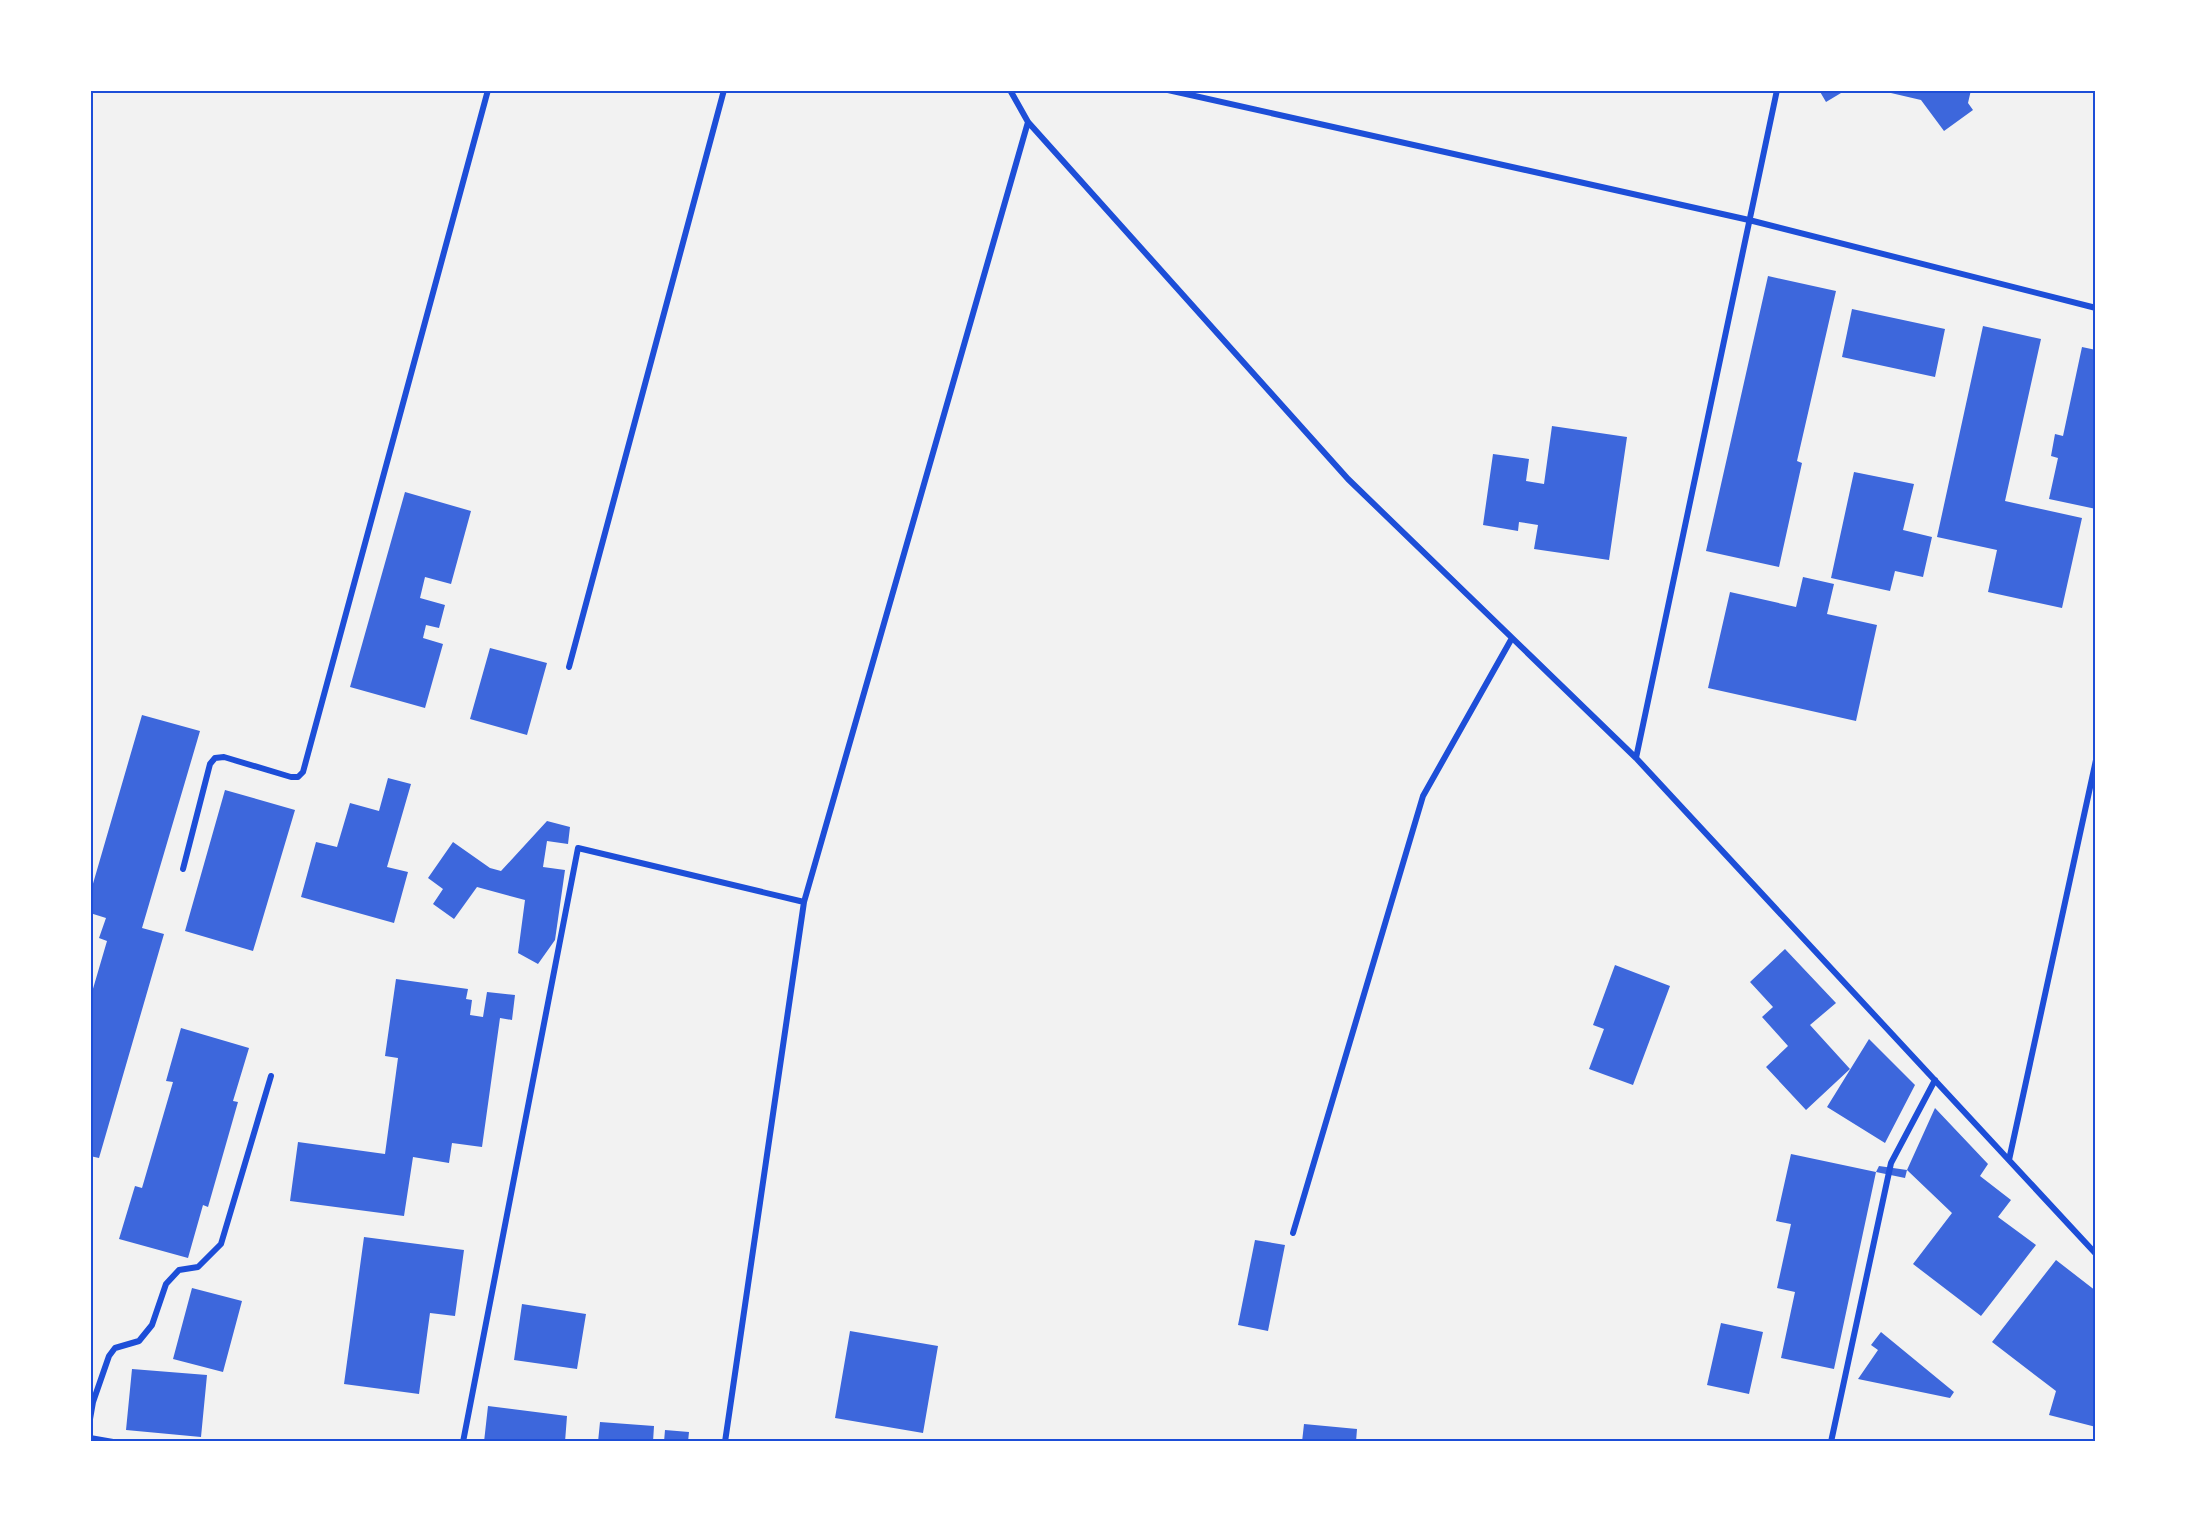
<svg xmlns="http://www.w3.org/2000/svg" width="2186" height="1532" font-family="Helvetica,sans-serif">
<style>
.building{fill:#3d67dc}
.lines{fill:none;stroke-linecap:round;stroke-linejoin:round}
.minor{stroke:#1d4ed8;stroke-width:6}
.neatline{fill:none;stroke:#1d4ed8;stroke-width:2}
</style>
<rect width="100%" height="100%" fill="#f2f2f2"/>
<path class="building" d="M1819,90h27l-20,12z
M1878,90h93l-3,13 5,7 -29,21 -23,-31z
M1768,276l68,15 -39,170 5,2 -23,104 -73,-16z
M1852,309l93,20 -10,48 -93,-20z
M1983,326l58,13 -36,162 77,17 -20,90 -74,-16 9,-42 -60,-13z
M2082,347l14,3v159l-47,-10 9,-41 -7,-2 4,-22 8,2z
M1552,426l75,11 -18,123 -75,-11 4,-24 -19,-3 -1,9 -35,-6 10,-71 36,5 -3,22 18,3z
M1854,472l60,12 -11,46 29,7 -9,40 -28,-6 -5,20 -59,-13z
M405,492l66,19 -20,73 -26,-7 -5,21 25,7 -6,23 -13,-3 -3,13 20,6 -18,64 -75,-21z
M1803,577l31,7 -7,30 50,11 -21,96 -148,-33 22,-96 66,15z
M490,648l57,15 -20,72 -57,-16z
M142,715l58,16 -58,197 22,6 -65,224 -9,-2v-157l17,-58 -8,-3 7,-20 -16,-5v-19z
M388,778l23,6 -24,83 21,5 -14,51 -93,-26 15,-55 21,5 13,-44 29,8z
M225,790l70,20 -42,141 -68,-20z
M547,821l23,6 -2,17 -21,-3 -4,26 22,3 -10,70 -17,24 -20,-11 7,-53 -48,-13 -23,32 -21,-15 10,-15 -15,-11 25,-36 37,26 11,3z
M1785,949l51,54 -26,22 40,44 -44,41 -40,-43 22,-21 -26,-29 11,-10 -23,-25z
M1615,965l55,21 -37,99 -44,-16 15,-40 -11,-4z
M396,979l72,10 -2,10 6,1 -2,15 13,2 4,-25 28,3 -3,25 -12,-2 -18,129 -30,-4 -3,20 -36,-6 -9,59 -114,-15 8,-59 87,12 13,-96 -13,-2z
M181,1028l68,20 -16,53 5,1 -30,105 -5,-2 -15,53 -69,-19 16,-53 7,2 31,-106 -7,-1z
M1869,1039l46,46 -30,58 -58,-36z
M1935,1108l53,56 -8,12 31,24 -13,17 38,28 -55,71 -68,-52 39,-51 -45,-43z
M1791,1154l85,18 3,-6 28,4 -2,8 -29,-6 -42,197 -53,-11 14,-66 -18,-4 14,-64 -15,-3z
M364,1237l100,13 -9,66 -25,-3 -11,81 -75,-10z
M1255,1240l30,5 -17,86 -30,-6z
M2056,1260l40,31v136l-47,-12 7,-24 -64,-49z
M192,1288l50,13 -19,71 -50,-13z
M522,1304l64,10 -9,55 -63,-9z
M1721,1323l42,9 -14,62 -42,-9z
M850,1331l88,15 -15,87 -88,-15z
M1881,1332l73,60 -4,6 -92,-19 20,-29 -7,-5z
M132,1369l75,6 -6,62 -75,-7z
M488,1406l79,10 -2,26h-81z
M600,1422l54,4 -1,16h-55z
M1304,1424l53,5 -1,13h-54z
M665,1430l24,2 -1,10h-24z"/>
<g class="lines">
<path class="minor" d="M1010,90l18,32 320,357 288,279 460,496
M1168,90l581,130 347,88
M569,667l155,-577
M1636,758l141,-668
M183,869l27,-105 5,-6 9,-1 67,20h7l5,-5 185,-682
M2009,1160l87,-400
M1293,1233l130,-437 89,-158
M90,1419l3,-17 16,-46 6,-8 24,-7 13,-16 14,-41 13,-14 19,-3 23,-23 50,-168
M90,1438l23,4
M463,1442l115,-594 226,54
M725,1442l79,-540 224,-780
M1831,1442l60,-279 44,-83"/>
</g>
<rect width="2186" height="1532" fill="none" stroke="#ffffff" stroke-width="183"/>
<rect x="92" y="92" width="2002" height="1348" class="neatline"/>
</svg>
